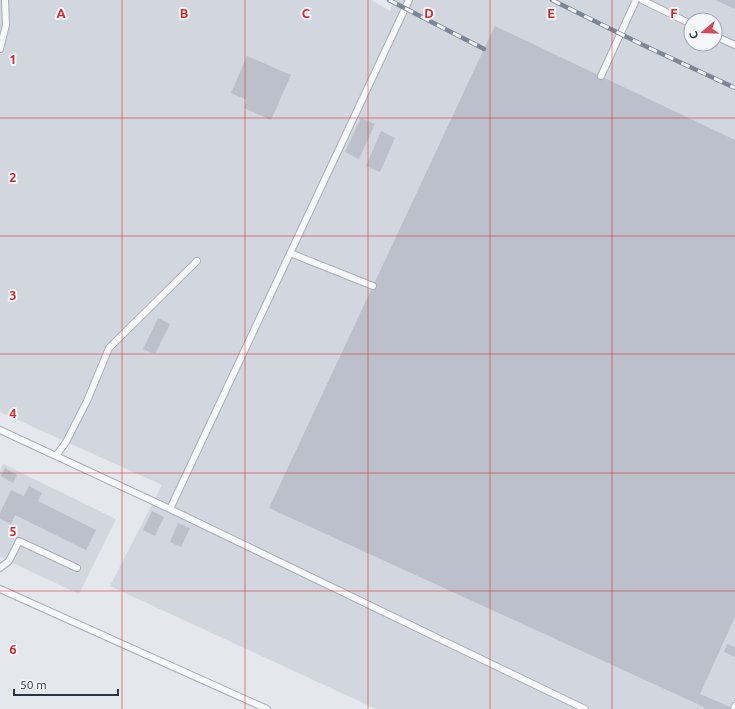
<svg xmlns="http://www.w3.org/2000/svg" width="735" height="709" font-family="Ubuntu,sans-serif">
<style>
.built{fill:#d2d6de;fill-rule:evenodd}
.building{fill:#bbc0ca}
.lines{fill:none;stroke-linecap:round;stroke-linejoin:round}
.lane-casing{stroke:#a9aeb7;stroke-width:8}
.lane{stroke:#f7f8fa;stroke-width:6}
.rail-casing{stroke:#7d8696;stroke-width:4.5}
.rail{stroke:#f4f6f9;stroke-width:3;stroke-dasharray:9;stroke-linecap:butt}
.grid{fill:none;stroke:#d62828;stroke-width:1;stroke-opacity:0.55}
.grid-label{font-size:13px;text-anchor:middle;font-weight:bold;fill:#d62828;stroke:#f4f6f9;stroke-width:4;stroke-linejoin:round;paint-order:stroke}
</style>
<rect width="100%" height="100%" fill="#e4e7ec"/>
<path class="built" d="M0,0h371l19,11 4,-11h341v709h-359l-266,-123 52,-101 -162,-73zM691,20h24v24h-24z
M3,464l113,55 -37,75 -79,-37v-86z"/>
<path class="building" d="M715,0h20v9z
M495,26l240,114v477l-35,77 35,15h-32l1,-2 -435,-199 215,-459z
M247,56l44,19 -20,45 -27,-12 3,-8 -16,-7z
M361,118l14,6 -16,35 -14,-7z
M381,131l14,7 -15,34 -14,-6z
M158,318l12,6 -15,30 -12,-5z
M5,468l12,7 -4,8 -12,-7z
M29,486l13,7 -4,8 58,29 -10,20 -71,-35 -4,9 -11,-5v-6l11,-23 13,6z
M152,511l12,6 -9,19 -12,-6z
M178,523l12,5 -9,19 -11,-5z
M727,644l8,3v10l-11,-5z"/>
<g class="lines">
<defs>
<path id="lane" d="M642,0l49,24
M715,36l20,9
M0,49l6,-24 -1,-25
M601,76l35,-76
M290,253l83,33
M0,430l170,79 415,200
M56,456l10,-14 21,-41 22,-53 88,-87
M170,509l239,-509
M0,568l9,-7 10,-20 58,27
M0,589l267,120
M734,709l1,-3"/>
</defs>
<use href="#lane" class="lane-casing"/>
<use href="#lane" class="lane"/>
<defs>
<path id="rail" d="M389,0l95,49
M552,0l91,45 92,43"/>
</defs>
<use href="#rail" class="rail-casing"/>
<use href="#rail" class="rail"/>
</g>
<path class="grid" d="M122,0v709M245,0v709M368,0v709M490,0v709M612,0v709M0,118h735M0,236h735M0,354h735M0,473h735M0,591h735"/>
<g class="grid-label">
<text x="61" y="18">A</text>
<text x="184" y="18">B</text>
<text x="306" y="18">C</text>
<text x="429" y="18">D</text>
<text x="551" y="18">E</text>
<text x="674" y="18">F</text>
<text x="13" y="64">1</text>
<text x="13" y="182">2</text>
<text x="13" y="300">3</text>
<text x="13" y="418">4</text>
<text x="13" y="536">5</text>
<text x="13" y="654">6</text>
</g>
<g transform="translate(703 32) rotate(251)"><circle r="19" fill="#f4f6f9" stroke="#a4a8b1"/>
<path d="M0-3L7 15L0 10L-7 15Z" fill="#d1495b"/>
<text y="-6" font-size="11" font-weight="bold" text-anchor="middle" fill="#2b3445">С</text>
</g>
<path d="M14 689v6h104v-6" fill="none" stroke="#2b3445" stroke-width="2"/>
<text x="20" y="689" font-size="12" fill="#2b3445" stroke="#f4f6f9" stroke-width="3" paint-order="stroke">50 m</text>
</svg>
